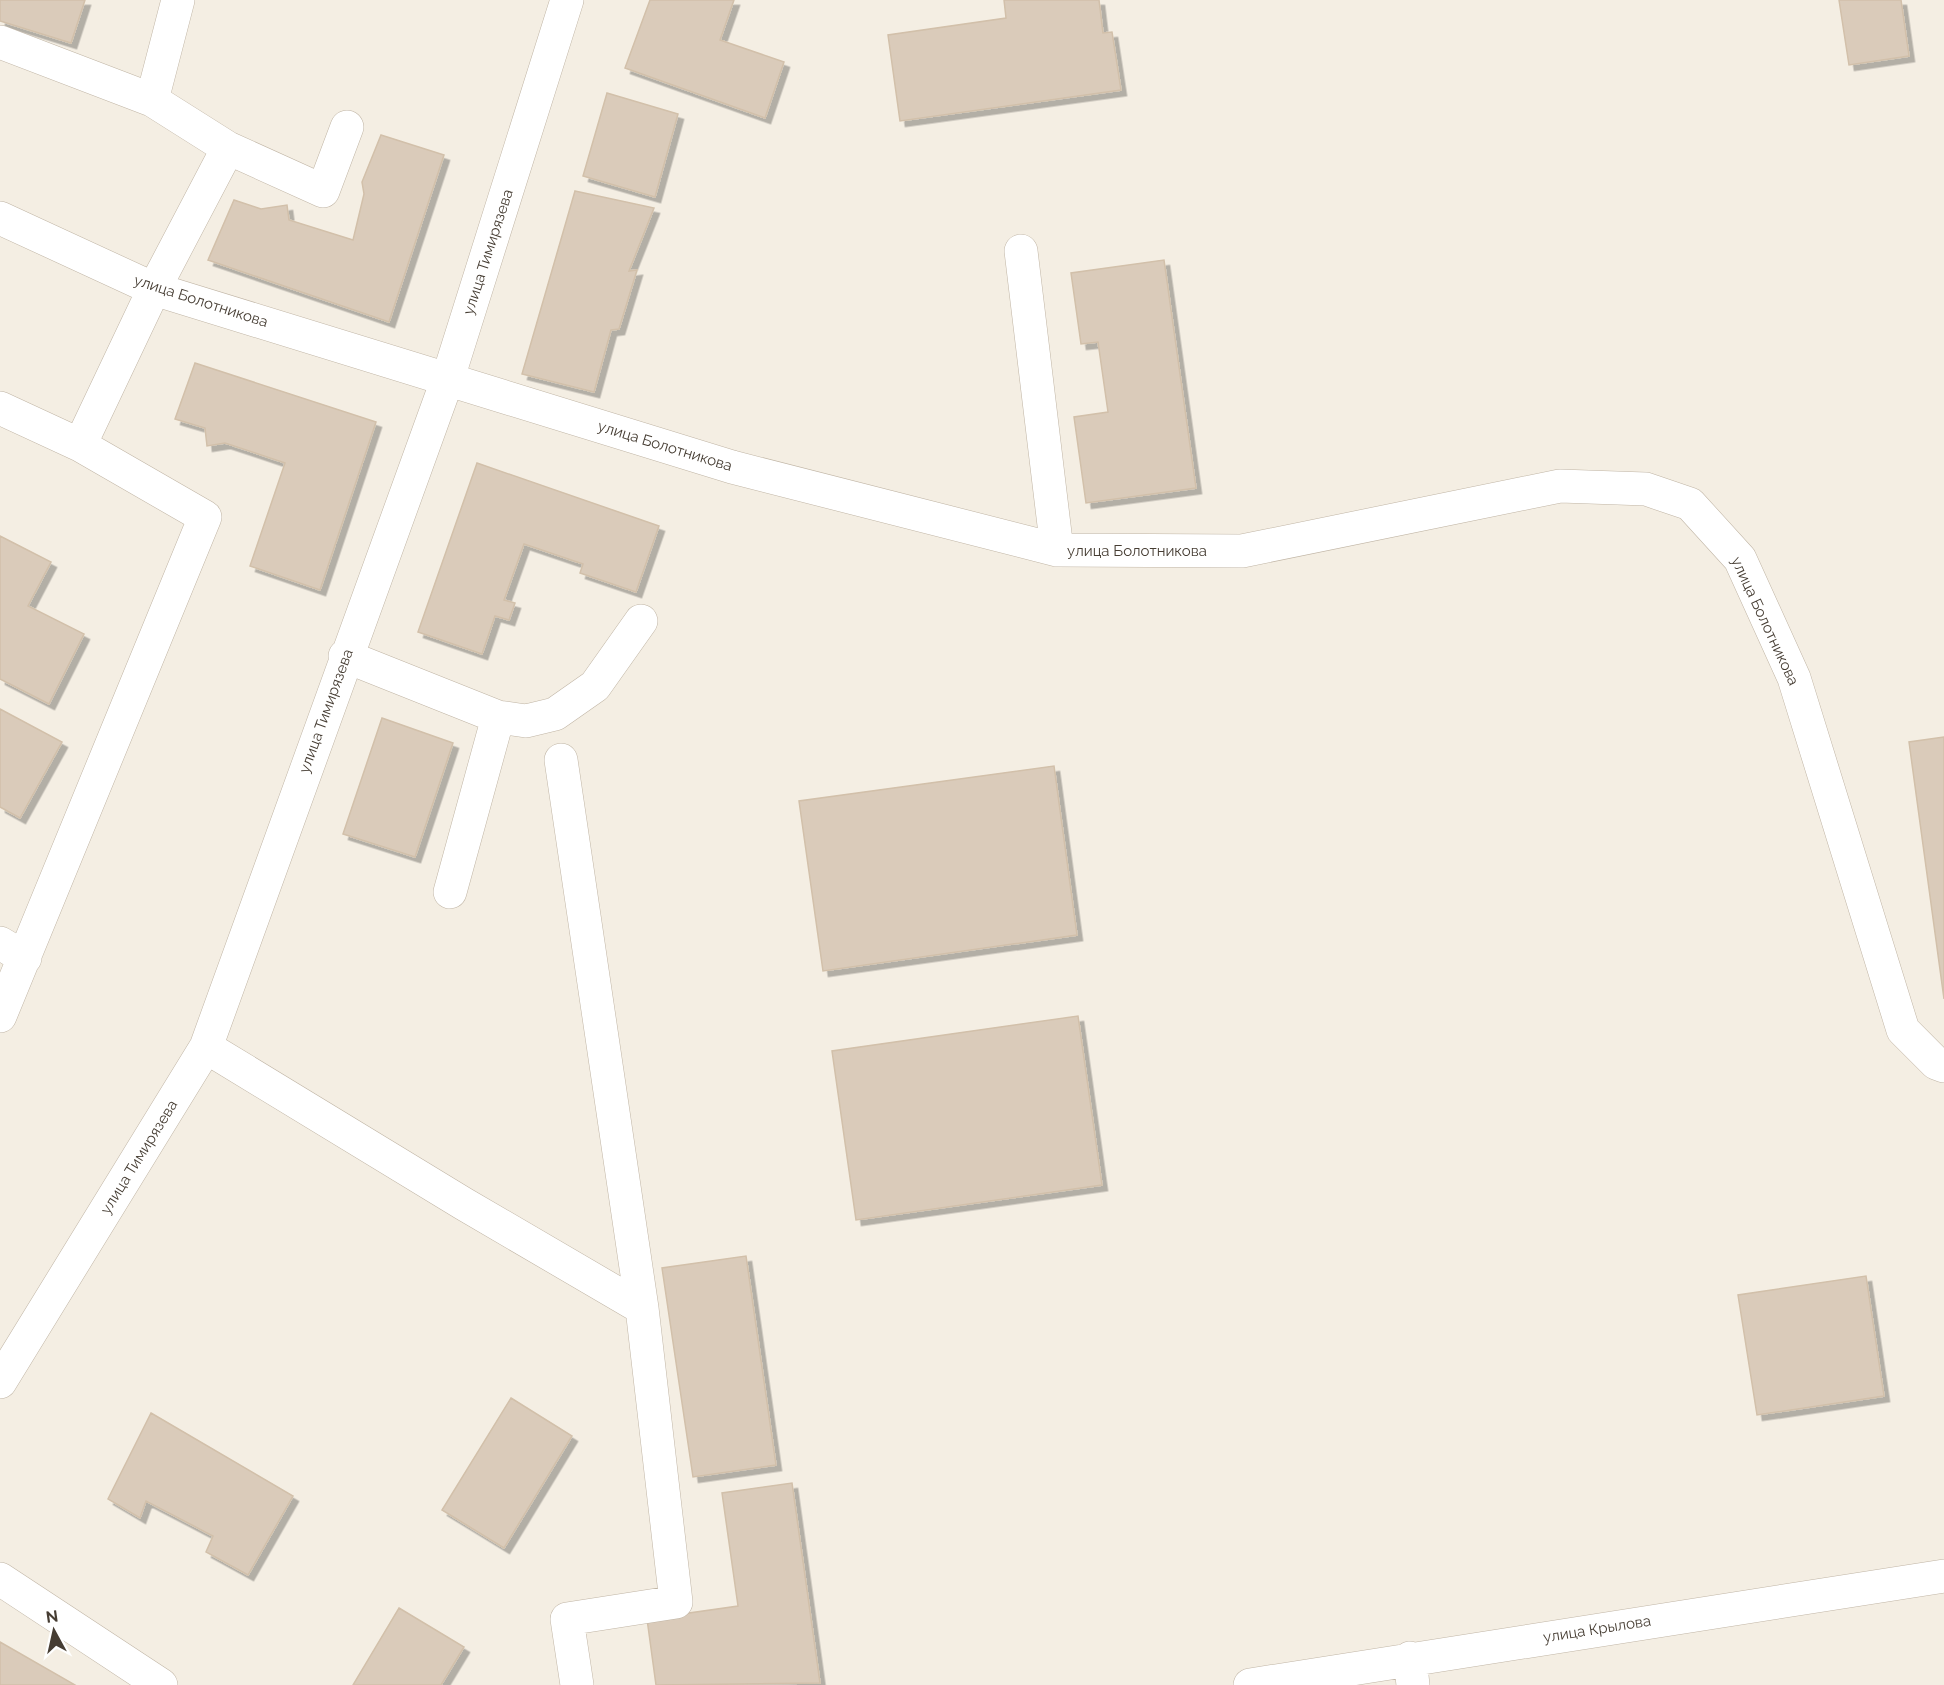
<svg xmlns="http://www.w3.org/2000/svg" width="1944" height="1685" font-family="Raleway,sans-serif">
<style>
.building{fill:#dacbba;stroke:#d2c0aa;stroke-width:1.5;filter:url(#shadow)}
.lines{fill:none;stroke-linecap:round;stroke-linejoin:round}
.minor-casing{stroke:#c0b5a5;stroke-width:34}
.minor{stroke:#fff;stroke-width:33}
.labels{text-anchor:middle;stroke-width:4.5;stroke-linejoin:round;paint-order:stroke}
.street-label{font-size:15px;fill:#463d33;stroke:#fff}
</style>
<defs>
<filter id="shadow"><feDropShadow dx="5.5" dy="5.5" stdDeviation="0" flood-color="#0004"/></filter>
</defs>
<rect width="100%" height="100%" fill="#f4eee3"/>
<path class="building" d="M0,0h85l-14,43 -71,-22z
M650,0h84l-14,40 64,22 -19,56 -140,-50z
M1004,0h95l4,33 9,-1 9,58 -221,31 -12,-86 118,-17z
M1839,0h62l8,56 -60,9z
M607,93l71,21 -23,83 -72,-21z
M381,135l63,20 -55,167 -181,-62 26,-60 27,9 26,-4 2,15 64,20 11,-46 -2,-12z
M575,191l79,17 -25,63 8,-1 -18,59 -8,1 -17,62 -72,-18z
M1164,260l32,228 -110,15 -12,-86 34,-5 -10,-70 -17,2 -10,-71z
M195,363l181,59 -56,168 -70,-24 35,-103 -60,-20 -18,3 -2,-18 -30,-9z
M477,463l182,63 -23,66 -56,-19 3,-9 -59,-20 -20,56 11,3 -6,17 -14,-4 -13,38 -64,-22z
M0,536l51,26 -23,44 56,28 -35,70 -49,-25z
M0,709l62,33 -42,76 -20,-11z
M382,718l71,25 -38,114 -72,-23z
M1944,737v262l-35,-257z
M1054,766l23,169 -254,36 -24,-170z
M1078,1016l24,169 -246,35 -24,-169z
M746,1256l30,209 -83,12 -31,-209z
M1866,1276l18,120 -127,19 -19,-120z
M511,1398l61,38 -68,112 -62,-38z
M151,1413l142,83 -45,79 -42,-23 7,-16 -67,-35 -6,17 -32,-19z
M792,1483l28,200 -164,2 -9,-66 91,-13 -16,-113z
M399,1608l65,39 -23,38h-88z
M0,1642l75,43h-75z"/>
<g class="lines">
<defs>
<path id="minor" d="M0,42l152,58 76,48 95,43 24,-64
M152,100l26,-100
M0,218l154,71 578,178 325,83 185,1 318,-65 86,3 44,15 50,55 54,119 109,352 33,33 8,3
M1021,251l36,299
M0,408l80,37 125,72 -205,499
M80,445l74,-156 74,-141
M345,656l153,61 28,4 29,-7 40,-28 46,-65
M561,760l81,548 34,294 -109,17 10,66
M450,892l48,-175
M0,943l25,15
M206,1047l258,157 178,104
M0,1382l206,-335 242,-669 119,-378
M0,1579l161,106
M1410,1658l3,27
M1250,1685l694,-109"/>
</defs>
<use href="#minor" class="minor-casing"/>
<use href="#minor" class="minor"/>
</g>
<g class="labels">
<g class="street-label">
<text transform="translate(488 252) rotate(-72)" y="5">улица Тимирязева</text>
<text transform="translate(201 301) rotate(18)" y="5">улица Болотникова</text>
<text transform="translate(665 446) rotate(17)" y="5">улица Болотникова</text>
<text x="1137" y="556">улица Болотникова</text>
<text transform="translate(1765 621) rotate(65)" y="5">улица Болотникова</text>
<text transform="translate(326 711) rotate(-70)" y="5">улица Тимирязева</text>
<text transform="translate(139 1157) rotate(-58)" y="5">улица Тимирязева</text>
<text transform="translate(1597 1629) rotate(-9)" y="5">улица Крылова</text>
</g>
</g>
<g transform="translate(54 1631) rotate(352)" stroke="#ffffff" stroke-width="4.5" paint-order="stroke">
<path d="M0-4.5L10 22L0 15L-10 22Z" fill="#463d33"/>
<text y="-9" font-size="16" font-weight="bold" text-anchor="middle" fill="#463d33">N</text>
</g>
</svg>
